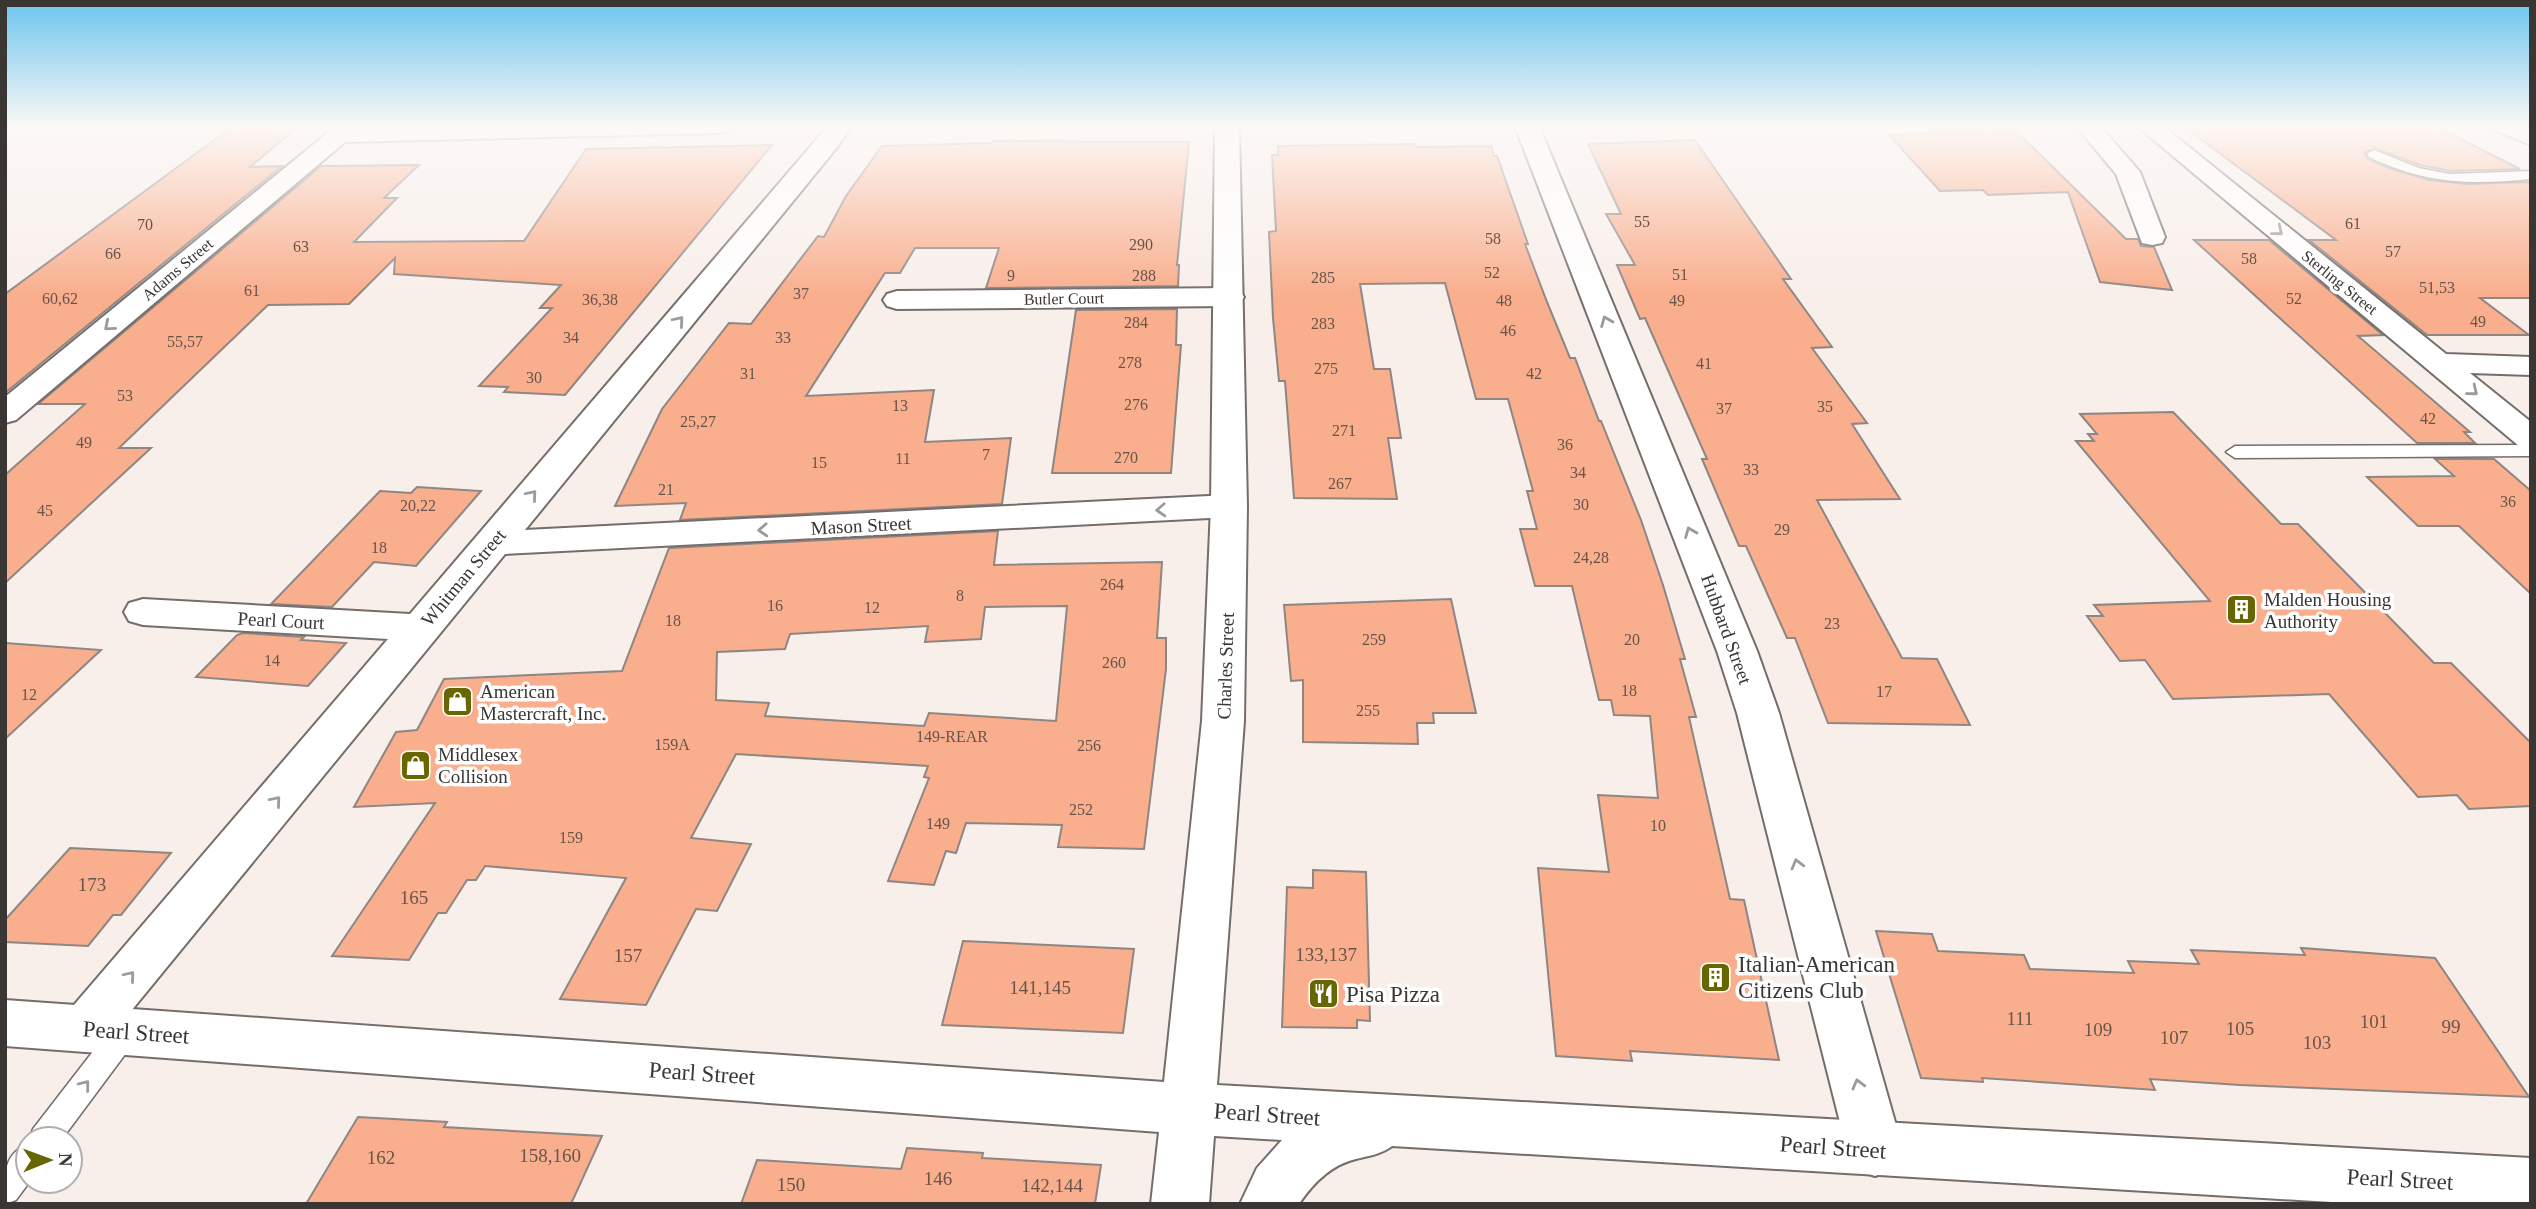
<svg xmlns="http://www.w3.org/2000/svg" width="2536" height="1209" font-family="Georgia,serif">
<style>
.building{fill:#f9ae8d;stroke:#8e8682;stroke-width:2;fill-rule:evenodd}
.lines{fill:none;stroke-linecap:round;stroke-linejoin:round}
.service-casing{stroke:#756d6a;stroke-width:3}
.minor-casing{stroke:#756d6a;stroke-width:4}
.tertiary-casing{stroke:#756d6a;stroke-width:4}
.service{fill:#fff;fill-rule:evenodd}
.minor{fill:#fff;fill-rule:evenodd}
.tertiary{fill:#fff;fill-rule:evenodd}
.oneway{stroke:#9c9a9a}
.labels{text-anchor:middle;stroke-width:7;stroke-linejoin:round;paint-order:stroke}
.number-label{font-size:16px;fill:#69544a}
.far-street-label{font-size:16px;fill:#393634;stroke:#fff}
.street-label{font-size:19px;fill:#393634;stroke:#fff}
.poi-label{font-size:19px;fill:#393634;stroke:#fff;text-anchor:start}
.near-number-label{font-size:19px;fill:#69544a}
.near-poi-label{font-size:23px;fill:#393634;stroke:#fff;text-anchor:start}
.near-street-label{font-size:23px;fill:#393634;stroke:#fff}
</style>
<rect width="100%" height="100%" fill="#f8efeb"/>
<path class="building" d="M299,126l-49,41 32,-1 -277,227v-99l227,-167z
M2183,126h252l85,43 -70,2 -30,-6 -45,-17 -11,5 4,6 21,9 40,12 38,4 64,-2v116h-51l49,37h-102l-118,-95h27z
M2015,130l111,109h12l3,7 13,1 18,43 -72,-8 -32,-90 -80,3 -5,-5 -43,1 -51,-56 47,-2 -2,-2z
M1695,140l96,139h-8l49,68 -20,1 55,75 -15,1 48,75 -83,1 85,158 35,1 33,66 -142,-2 -33,-85h-8l-41,-92h-7l-37,-87h5l-62,-141 -5,1 -23,-54h18l-29,-51h15l-33,-70z
M993,141l196,1 -12,123h2l-1,21 -192,2 13,-40h-84l-15,25h-15l-79,123 128,-6 -9,52 86,-4 -9,66 -322,16 6,-17 -71,3 47,-97 67,-86 22,1 67,-88 6,1 22,-41 36,-50 110,-3z
M1415,144l1,3 75,-1 3,10h3l31,88h-3l22,58 23,56h5l24,63h2l40,99 22,65 22,74h-5l16,58h-7l41,182 14,1 35,160 -149,-9 2,10 -76,-5 -18,-188 71,4 -11,-77 60,3 -8,-82 -36,-1 -3,-15h-12l-27,-114h-37l-15,-57h17l-10,-38h6l-25,-92h-32l-31,-116 -85,1 14,85h16l11,69h-13l9,61 -103,-1 -9,-117h-6l-6,-63 -4,-86 7,-1 -4,-76h6v-9z
M772,145l-207,250 -61,-3 4,-5 -29,-1 73,-78h-12l21,-23 -167,-11 1,-16 -46,46 -81,1 -149,143h32l-146,135v-108l80,-71h-47l283,-238 98,-1 -35,33h13l-43,44 170,-1 62,-92z
M2194,240h75l114,95 -25,1 112,96h-6l11,11h-58z
M1177,309l-1,36h5l-10,128h-119l24,-163z
M2173,412l108,112h17l136,139h17l80,80v63l-62,3 -12,-14 -39,2 -89,-103 -156,5 -28,-39 -25,1 -33,-45h16l-9,-11 116,-4 -134,-160h18l-6,-7h9l-17,-20z
M2435,459h59l37,32v103l-72,-68h-41l-51,-49 87,-1z
M417,487l64,4 -65,75 -42,-4 -42,45 -61,-3 109,-113 31,2z
M998,531l-4,34 168,-3 -5,76h9v31l-22,180 -86,-2 4,-22 -96,-2 -10,30 -10,-2 -12,34 -46,-4 41,-103 -5,-1 4,-11 -192,-12 -45,84 60,6 -34,67 -21,-2 -50,96 -86,-6 66,-121 -141,-12 -9,14h-9l-21,33h-8l-29,47 -77,-4 103,-153 -81,4 42,-75 21,-2 27,-51 178,-8 47,-123zM1067,606l-11,115 -127,-8 -5,13 -159,-10 4,-13 -53,-3 1,-48 68,-3 5,-15 138,-8 -3,16 56,-3 4,-32z
M1451,599l25,114h-43l1,10h-17l1,21 -115,-2v-62l-12,1 -7,-76z
M243,633l61,4 -3,3 45,3 -38,43 -112,-9 41,-42z
M5,643l96,7 -96,89z
M70,848l101,5 -50,62h-8l-25,31 -83,-4v-22z
M1313,870l53,2 4,149 -13,-1v8l-75,-1 5,-140 26,1z
M1876,931l56,3 6,17 86,4 6,14 104,4 -6,-12 71,3 -8,-14 114,5 -4,-7 134,10 94,139 -289,-12 -90,-6 5,11 -173,-12 1,4 -62,-4z
M963,941l171,8 -11,84 -181,-8z
M358,1117l89,5 -3,5 158,9 -31,68h-265z
M907,1148l76,5 -1,5 119,7 -6,39h-354l16,-44 144,9z"/>
<g class="lines">
<defs>
<path id="service" d="M2374,150l45,18 31,6 81,-3v8c-62,6 -105,5 -162,-22l-2,-3z
M2531,445v11l-296,2 -9,-6 9,-6z
M125,1019l10,4 4,9 -4,9 -73,98h-33l4,-10 82,-106z
M28,1144l2,37 -14,19 -11,4c0,-25 -4,-49 23,-60z"/>
<path id="minor" d="M336,126h395l-4,5 -8,2 -374,9 -329,278 -11,3v-26z
M828,126h24l-14,20 -313,384 704,-35 13,3 5,8 -5,8 -13,3 -724,37 -401,490 -18,7 -18,-7 -8,-16 8,-16 320,-373 -245,-14 -14,-4 -5,-9 5,-9 14,-4 267,15z
M1515,126h24l218,525 22,62 124,437 -8,19 -20,7 -20,-7 -8,-19 -110,-437 -20,-62z
M2076,126h24l40,46 25,65 -3,6 -10,2 -10,-2 -26,-69z
M2137,126h26l283,228 85,3v18l-61,-2 61,49v27l-12,-3z
M2493,126h31l7,3v16l-34,-14z
M1230,288l10,3 4,6 -4,6 -10,3 -333,3 -10,-3 -4,-6 4,-6 10,-3z"/>
<path id="tertiary" d="M1215,126h24l8,380 -3,215 -27,364 1314,73v46h-166l-973,-58c-10,8 -24,10 -36,13 -25,6 -43,24 -57,45h-59l17,-36 25,-28 -68,-4 -5,68h-58l8,-72 -1154,-86v-46l1159,82 38,-361 9,-215z"/>
</defs>
<use href="#service" class="service-casing"/>
<use href="#minor" class="minor-casing"/>
<use href="#tertiary" class="tertiary-casing"/>
<use href="#service" class="service"/>
<use href="#minor" class="minor"/>
<use href="#tertiary" class="tertiary"/>
</g>
<defs><path id="oneway-chevron" d="M-2-3.5L2.5 0L-2 3.5" fill="none" stroke-width="1.6" stroke-linecap="round" stroke-linejoin="round" transform="scale(1.75)"/></defs>
<g class="oneway">
<use href="#oneway-chevron" transform="translate(2278 231) rotate(39)"/>
<use href="#oneway-chevron" transform="translate(679 321) rotate(-50)"/>
<use href="#oneway-chevron" transform="translate(1606 321) rotate(-112)"/>
<use href="#oneway-chevron" transform="translate(109 326) rotate(140)"/>
<use href="#oneway-chevron" transform="translate(2473 391) rotate(39)"/>
<use href="#oneway-chevron" transform="translate(532 495) rotate(-50)"/>
<use href="#oneway-chevron" transform="translate(1161 510) rotate(177)"/>
<use href="#oneway-chevron" transform="translate(763 530) rotate(177)"/>
<use href="#oneway-chevron" transform="translate(1690 532) rotate(-112)"/>
<use href="#oneway-chevron" transform="translate(276 801) rotate(-50)"/>
<use href="#oneway-chevron" transform="translate(1797 864) rotate(-105)"/>
<use href="#oneway-chevron" transform="translate(130 976) rotate(-50)"/>
<use href="#oneway-chevron" transform="translate(1858 1084) rotate(-105)"/>
<use href="#oneway-chevron" transform="translate(85 1085) rotate(-52)"/>
</g>
<linearGradient id="sky" x2="0" y2="1"><stop stop-color="#6bc5ee"/><stop offset="0.43" stop-color="#fcf8f6"/><stop offset="1" stop-color="#fcf8f6" stop-opacity="0"/></linearGradient>
<rect width="2536" height="295" fill="url(#sky)"/>
<defs>
<symbol id="building-square" viewBox="-11 -11 22 22"><rect x="-9" y="-9" width="18" height="18" rx="4" fill="#686600" stroke="#fff"/><path d="M-4-6H4V6H1V3H-1V6H-4ZM-2.5-4.3h1.7v1.8h-1.7ZM.8-4.3h1.7v1.8H.8ZM-2.5-1h1.7V.8h-1.7ZM.8-1h1.7V.8H.8Z" fill="#fff"/></symbol>
<symbol id="shop-square" viewBox="-11 -11 22 22"><rect x="-9" y="-9" width="18" height="18" rx="4" fill="#686600" stroke="#fff"/><path d="M-5-2.5h2.3a2.7 3.5 0 0 1 5.4 0H5L5.5 6h-11ZM-1.5-2.5h3a1.5 2.3 0 0 0-3 0Z" fill="#fff"/></symbol>
<symbol id="restaurant-square" viewBox="-11 -11 22 22"><rect x="-9" y="-9" width="18" height="18" rx="4" fill="#686600" stroke="#fff"/><path d="M-5-6h1v4h1v-4h1v4h1v-4h1v5L-1.5 .5V6h-2V.5L-5-1ZM5-6V6H3V1.5H1.5Q1.5-4 5-6Z" fill="#fff"/></symbol>
</defs>
<g fill-rule="evenodd">
<use href="#building-square" x="2224" y="592" width="35" height="35"/>
<use href="#shop-square" x="440" y="684" width="35" height="35"/>
<use href="#shop-square" x="398" y="748" width="35" height="35"/>
<use href="#building-square" x="1698" y="960" width="35" height="35"/>
<use href="#restaurant-square" x="1306" y="976" width="35" height="35"/>
</g>
<g class="labels">
<g class="number-label">
<text x="1642" y="227">55</text>
<text x="2353" y="229">61</text>
<text x="145" y="230">70</text>
<text x="1493" y="244">58</text>
<text x="1141" y="250">290</text>
<text x="301" y="252">63</text>
<text x="2393" y="257">57</text>
<text x="113" y="259">66</text>
<text x="2249" y="264">58</text>
<text x="1492" y="278">52</text>
<text x="1680" y="280">51</text>
<text x="1011" y="281">9</text>
<text x="1144" y="281">288</text>
<text x="1323" y="283">285</text>
<text x="2437" y="293">51,53</text>
<text x="252" y="296">61</text>
<text x="801" y="299">37</text>
<text x="60" y="304">60,62</text>
<text x="2294" y="304">52</text>
<text x="600" y="305">36,38</text>
<text x="1504" y="306">48</text>
<text x="1677" y="306">49</text>
<text x="2478" y="327">49</text>
<text x="1136" y="328">284</text>
<text x="1323" y="329">283</text>
<text x="1508" y="336">46</text>
<text x="571" y="343">34</text>
<text x="783" y="343">33</text>
<text x="185" y="347">55,57</text>
<text x="1130" y="368">278</text>
<text x="1704" y="369">41</text>
<text x="1326" y="374">275</text>
<text x="748" y="379">31</text>
<text x="1534" y="379">42</text>
<text x="534" y="383">30</text>
<text x="125" y="401">53</text>
<text x="1136" y="410">276</text>
<text x="900" y="411">13</text>
<text x="1825" y="412">35</text>
<text x="1724" y="414">37</text>
<text x="2428" y="424">42</text>
<text x="698" y="427">25,27</text>
<text x="1344" y="436">271</text>
<text x="84" y="448">49</text>
<text x="1565" y="450">36</text>
<text x="986" y="460">7</text>
<text x="1126" y="463">270</text>
<text x="903" y="464">11</text>
<text x="819" y="468">15</text>
<text x="1751" y="475">33</text>
<text x="1578" y="478">34</text>
<text x="1340" y="489">267</text>
<text x="666" y="495">21</text>
<text x="2508" y="507">36</text>
<text x="1581" y="510">30</text>
<text x="418" y="511">20,22</text>
<text x="45" y="516">45</text>
<text x="1782" y="535">29</text>
<text x="379" y="553">18</text>
<text x="1591" y="563">24,28</text>
<text x="1112" y="590">264</text>
<text x="960" y="601">8</text>
<text x="775" y="611">16</text>
<text x="872" y="613">12</text>
<text x="673" y="626">18</text>
<text x="1832" y="629">23</text>
<text x="1374" y="645">259</text>
<text x="1632" y="645">20</text>
<text x="272" y="666">14</text>
<text x="1114" y="668">260</text>
<text x="1629" y="696">18</text>
<text x="1884" y="697">17</text>
<text x="29" y="700">12</text>
<text x="1368" y="716">255</text>
<text x="952" y="742">149-REAR</text>
<text x="672" y="750">159A</text>
<text x="1089" y="751">256</text>
<text x="1081" y="815">252</text>
<text x="938" y="829">149</text>
<text x="1658" y="831">10</text>
<text x="571" y="843">159</text>
</g>
<g class="far-street-label">
<text transform="translate(177 269) rotate(-40)" y="6">Adams Street</text>
<text transform="translate(2340 282) rotate(39)" y="6">Sterling Street</text>
<text transform="translate(1064 298) rotate(-1)" y="6">Butler Court</text>
</g>
<g class="street-label">
<text transform="translate(861 525) rotate(-3)" y="7">Mason Street</text>
<text transform="translate(463 577) rotate(-50)" y="7">Whitman Street</text>
<text transform="translate(281 620) rotate(3)" y="7">Pearl Court</text>
<text transform="translate(1727 629) rotate(70)" y="7">Hubbard Street</text>
<text transform="translate(1225 666) rotate(-88)" y="7">Charles Street</text>
</g>
<g class="poi-label">
<text x="2264" y="606">Malden Housing<tspan x="2264" dy="22">Authority</tspan></text>
<text x="480" y="698">American<tspan x="480" dy="22">Mastercraft, Inc.</tspan></text>
<text x="438" y="761">Middlesex<tspan x="438" dy="22">Collision</tspan></text>
</g>
<g class="near-number-label">
<text x="92" y="891">173</text>
<text x="414" y="904">165</text>
<text x="1326" y="961">133,137</text>
<text x="628" y="962">157</text>
<text x="1040" y="994">141,145</text>
<text x="2020" y="1025">111</text>
<text x="2374" y="1028">101</text>
<text x="2451" y="1033">99</text>
<text x="2240" y="1035">105</text>
<text x="2098" y="1036">109</text>
<text x="2174" y="1044">107</text>
<text x="2317" y="1049">103</text>
<text x="550" y="1162">158,160</text>
<text x="381" y="1164">162</text>
<text x="938" y="1185">146</text>
<text x="791" y="1191">150</text>
<text x="1052" y="1192">142,144</text>
</g>
<g class="near-poi-label">
<text x="1738" y="972">Italian-American<tspan x="1738" dy="26">Citizens Club</tspan></text>
<text x="1346" y="1002">Pisa Pizza</text>
</g>
<g class="near-street-label">
<text transform="translate(136 1032) rotate(4)" y="8">Pearl Street</text>
<text transform="translate(702 1073) rotate(4)" y="8">Pearl Street</text>
<text transform="translate(1267 1114) rotate(4)" y="8">Pearl Street</text>
<text transform="translate(1833 1147) rotate(4)" y="8">Pearl Street</text>
<text transform="translate(2400 1179) rotate(3)" y="8">Pearl Street</text>
</g>
</g>
<rect width="2536" height="1209" fill="none" stroke="#393634" stroke-width="14"/>
<g transform="translate(49 1160) rotate(89)"><circle r="33" fill="#ffffff" stroke="#b0afae" stroke-width="2"/>
<path d="M0-5L12 26L0 18L-12 26Z" fill="#686600"/>
<text y="-10" font-size="19" font-weight="bold" text-anchor="middle" fill="#393634">N</text>
</g>
</svg>
